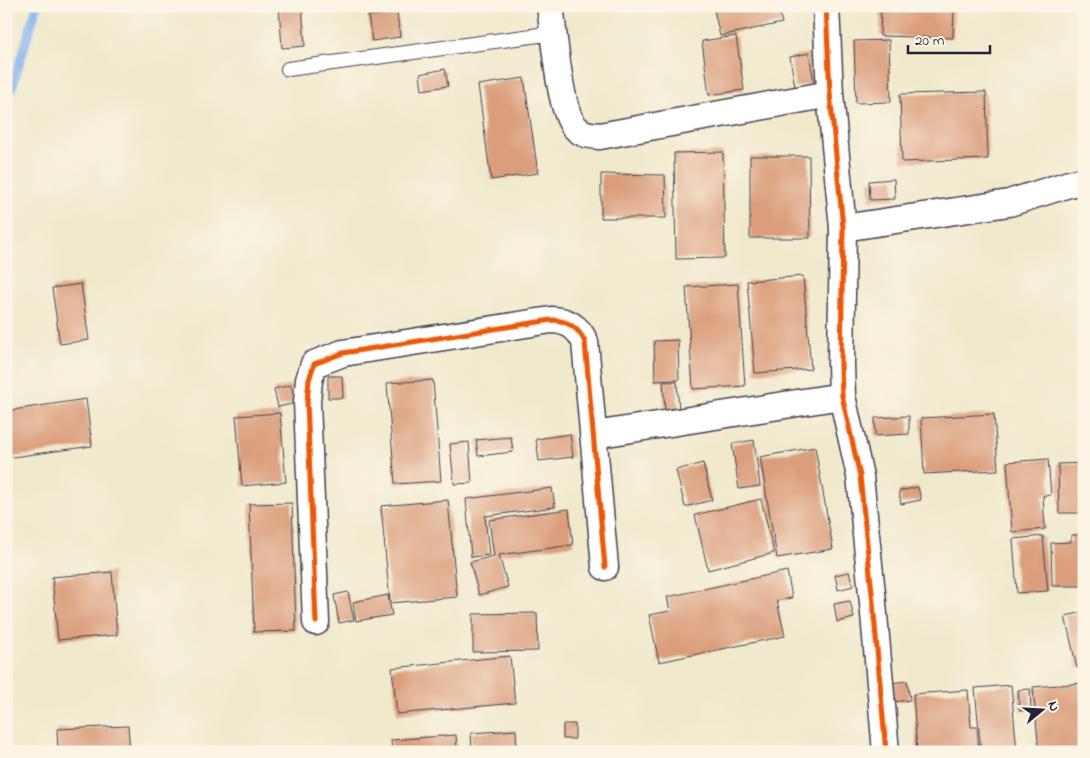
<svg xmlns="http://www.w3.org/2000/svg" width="1090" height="758" font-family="'Indie Flower',sans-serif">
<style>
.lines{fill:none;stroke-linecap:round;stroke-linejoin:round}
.stream{stroke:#83b3ee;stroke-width:9}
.building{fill:#da9e7c}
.service-casing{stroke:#414051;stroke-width:16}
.minor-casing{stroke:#414051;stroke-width:29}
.service{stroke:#fff;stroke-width:14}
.minor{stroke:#fff;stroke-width:26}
.cycleway-casing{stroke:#fcf5e5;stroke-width:8}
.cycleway{stroke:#e8590c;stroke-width:5}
</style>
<rect width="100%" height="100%" fill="#fcf5e5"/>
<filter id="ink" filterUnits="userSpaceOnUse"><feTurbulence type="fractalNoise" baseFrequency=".02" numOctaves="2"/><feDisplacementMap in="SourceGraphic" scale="10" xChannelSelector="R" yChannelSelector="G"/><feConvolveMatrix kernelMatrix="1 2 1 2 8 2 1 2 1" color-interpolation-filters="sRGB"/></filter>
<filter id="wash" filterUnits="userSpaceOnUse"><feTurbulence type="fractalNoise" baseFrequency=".0096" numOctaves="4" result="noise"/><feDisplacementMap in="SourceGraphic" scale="20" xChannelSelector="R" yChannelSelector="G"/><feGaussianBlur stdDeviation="1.12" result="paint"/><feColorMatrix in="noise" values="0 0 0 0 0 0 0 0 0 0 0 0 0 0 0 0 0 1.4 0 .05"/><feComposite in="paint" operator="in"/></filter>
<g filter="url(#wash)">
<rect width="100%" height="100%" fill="#f0e9cc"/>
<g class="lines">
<path class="stream" d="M6,93l5,-2 26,-85"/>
</g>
<g id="blocks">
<path class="building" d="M279,6h23l3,40 -23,2z
M320,6h24v1l-24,4z
M713,6h65l4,17 -62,13z
M881,6h73l-1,32 -73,-2z
M397,12l3,25 -28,4 -4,-25z
M736,36l8,54 -35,5 -7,-54z
M889,40l2,62 -35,1 -2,-62z
M809,53l5,30 -19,4 -5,-30z
M445,69l3,17 -26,4 -2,-16z
M524,78l14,95 -47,7 -13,-95z
M986,92l2,67 -86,3 -2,-68z
M723,152l2,106 -49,1 -2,-106z
M750,156h59l1,82h-60z
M601,174l64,1 1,43h-65z
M894,179l1,20 -25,1 -1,-19z
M803,276l8,93 -56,4 -8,-92z
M81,284l8,56 -29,4 -8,-56z
M738,284l7,102 -52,3 -7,-102z
M678,340l1,40 -24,1 -1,-40z
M328,376h14l1,22h-15z
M433,380l8,101 -46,3 -8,-101z
M663,382h14l2,29 -14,1z
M291,385l5,18 -18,4 -4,-18z
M86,399l6,47 -86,12v-47z
M280,413l6,69 -44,4 -6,-70z
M994,414l4,56 -74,4 -3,-56z
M909,416v18l-34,2v-18z
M570,434l3,23 -34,4 -3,-22z
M511,437l2,15 -35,4 -2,-16z
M754,440l6,46 -21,3 -7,-45z
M469,442l3,41 -18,1 -4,-40z
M815,447l18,102 -56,9 -17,-101z
M1048,459l3,36 -8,1 2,33 -33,3 -5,-70z
M703,463l9,37 -27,7 -9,-37z
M1084,463v50h-25l-1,-49z
M918,487l3,13 -20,4 -2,-13z
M552,488l3,19 -70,9 4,39 -18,2 -5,-58z
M761,499l13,54 -66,17 -13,-55z
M448,500l9,97 -67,6 -9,-97z
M292,503l4,128 -42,1 -5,-128z
M569,509l4,36 -74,10 9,32 -29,8 -9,-33 24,-6 -5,-36z
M1071,535h13v51h-32l-1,-43 20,-1z
M1043,536l5,55 -31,2 -4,-54z
M787,571l5,27 -15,3 8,35 -126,26 -10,-47 21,-4 -3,-14z
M112,572l5,63 -59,5 -6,-63z
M849,572l4,14 -15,4 -3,-15z
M348,592l6,28 -15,3 -5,-28z
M388,595l4,20 -36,6 -3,-19z
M850,601l4,17 -17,4 -3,-18z
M1084,612v54l-7,2 -12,-52z
M537,613l1,38 -65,1v-38z
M510,656l5,47 -118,11 -5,-46z
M907,681l3,19 -17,2 -2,-19z
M1084,683v69h-45l-6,-65z
M1011,685l6,67h-36l-6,-64z
M1030,689l1,21 -11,1 -2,-21z
M968,690l3,37h6l2,25h-62l-4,-58z
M563,724h12v15h-12z
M128,726l2,26h-72l-1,-23z
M516,730l1,22h-45l-1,-19z
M456,735l1,14 7,-1v4h-72l-1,-12z"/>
</g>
</g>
<g filter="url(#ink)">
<use href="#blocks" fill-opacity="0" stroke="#414051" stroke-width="1"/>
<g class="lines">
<defs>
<path id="service" d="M288,69l266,-36"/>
<path id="minor" d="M550,6c4,26 9,105 25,121 7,8 15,8 25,9l230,-42
M826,6l4,88 13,134 -2,136 1,32 18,80 13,127 13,149
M843,228l166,-25 60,-19 15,-3
M594,435l248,-39
M316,622l-9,-220 2,-22 5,-16 29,-11 208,-33c16,0 27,7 34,22l20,225"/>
</defs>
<use href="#service" class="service-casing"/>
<use href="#minor" class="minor-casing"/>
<use href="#service" class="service"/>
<use href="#minor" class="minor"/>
<defs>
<path id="cycleway" d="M826,6l4,88 13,134 -2,136 1,32 18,80 13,127 13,149
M316,622l-9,-220 2,-22 5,-16 29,-11 208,-33c16,0 27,7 34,22l20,225"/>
</defs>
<use href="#cycleway" class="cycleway-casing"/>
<use href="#cycleway" class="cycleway"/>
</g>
</g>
<rect width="1090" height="758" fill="none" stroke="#fcf5e5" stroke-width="25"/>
<g transform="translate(1042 710) rotate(72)" stroke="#fcf5e5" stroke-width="4" paint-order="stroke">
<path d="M0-4L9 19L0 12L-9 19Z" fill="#22223b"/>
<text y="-8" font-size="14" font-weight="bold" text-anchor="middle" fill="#22223b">N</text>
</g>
<path d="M908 45v8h82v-8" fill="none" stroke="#22223b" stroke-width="2.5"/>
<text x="915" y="45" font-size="15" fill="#22223b" stroke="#fcf5e5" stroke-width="4" paint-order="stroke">20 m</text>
</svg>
